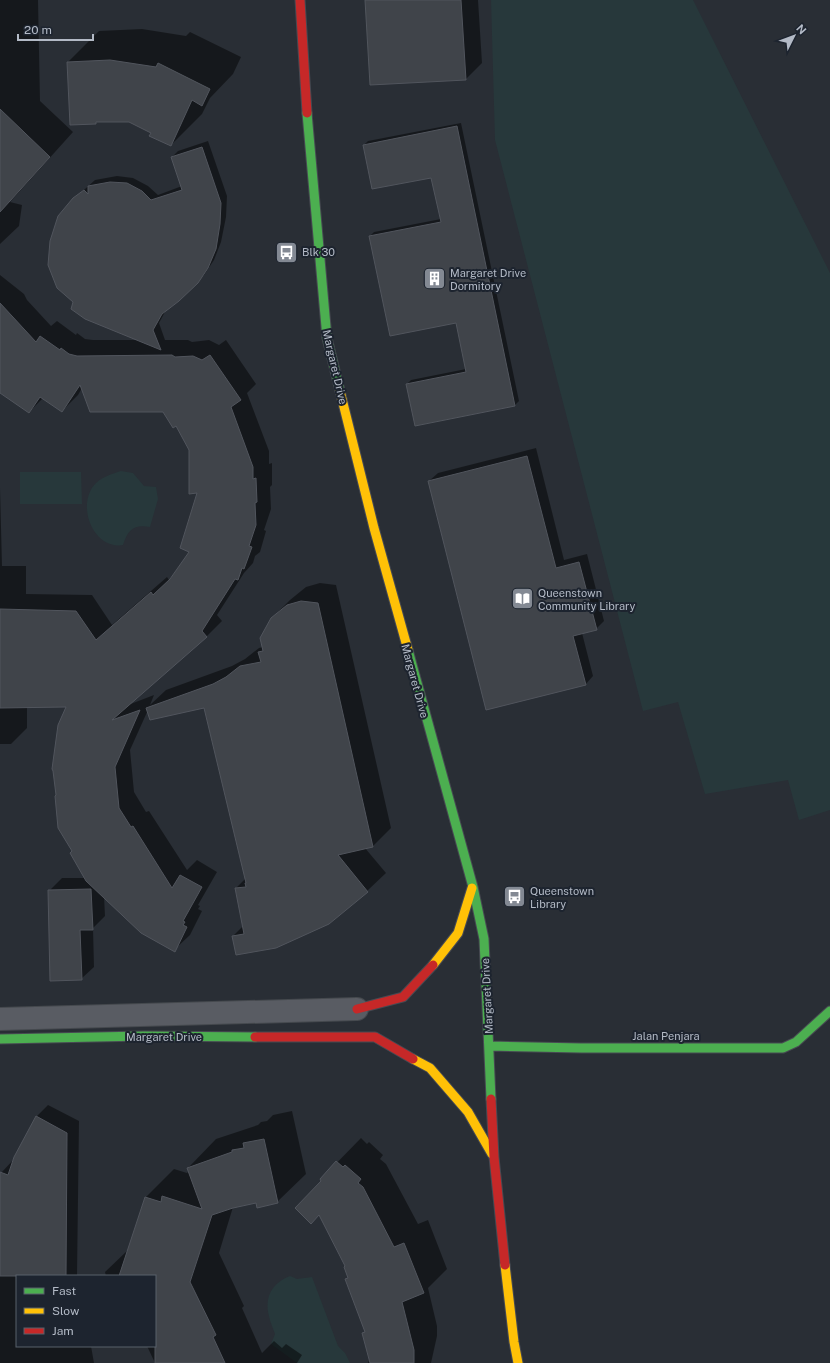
<svg xmlns="http://www.w3.org/2000/svg" width="830" height="1363" font-family="'Public Sans',sans-serif">
<style>
.green{fill:#27383b}
.shadow{fill:#0007}
.building{fill:#40444a;stroke:#51555d}
.lines{fill:none;stroke-linecap:round;stroke-linejoin:round}
.street-casing{stroke:#45494e;stroke-width:24}
.fast-casing{stroke:#474a52;stroke-width:11}
.slow-casing{stroke:#474a52;stroke-width:11}
.jam-casing{stroke:#474a52;stroke-width:11}
.street{stroke:#595c63;stroke-width:22}
.fast{stroke:#4caf50;stroke-width:9}
.slow{stroke:#ffc107;stroke-width:9}
.jam{stroke:#c62828;stroke-width:9}
.labels{text-anchor:middle;stroke-width:4;stroke-linejoin:round;paint-order:stroke}
.poi-label{font-size:11px;fill:#b3bac6;stroke:#1d242f;text-anchor:start}
.street-label{font-size:11px;fill:#b3bac6;stroke:#1d242f}
</style>
<rect width="100%" height="100%" fill="#292e35"/>
<path class="green" d="M491,0h202l137,273v537l-31,10 -11,-40 -83,14 -27,-92 -35,9 -148,-571z
M121,471l12,2 11,13 12,1 2,12 -8,28c-17,-3 -22,3 -27,18 -30,5 -48,-41 -27,-62 8,-7 16,-9 25,-12z
M20,472h61l1,32h-62z
M290,1276l7,3 15,-2 26,69 7,7 5,10h-53l-26,-19 4,-10c-2,-6 -5,-12 -6,-18 -5,-19 3,-33 21,-40z"/>
<path class="shadow" d="M0,0h38l2,101 33,31 -63,70 12,3 -3,21 -19,18z
M366,0h112l4,63 -16,16z
M142,29l44,7 4,-4 51,25 -8,17 -23,24 -8,16 -31,31 -19,-13 -23,-11h-32l-1,2 -28,-61 31,-31z
M461,123l58,278 -4,4 -100,20 -8,-41 4,-4 55,-11 -10,-48 -86,-85 4,-4 67,-13 -9,-42 -68,-32 4,-4z
M208,141l19,55 -1,21 -5,25 -7,18 -10,15 -25,25 -13,10 -7,13 6,17h23l4,2 17,-2 10,5 7,-5 30,44 -9,9 22,58v13l3,-1v22l-2,2 1,22 -7,21 2,1 -6,21 -5,4 -2,7 -9,10 -27,42 5,6 -16,16 -78,68 26,-10 -4,10 16,-15 66,-24 13,-7 14,-11 4,-1 8,-28 19,-19 16,-13 14,-4 16,2 55,243 -18,18 -8,2 21,25 -19,18 -39,33 -95,12 10,-10 -7,-38 10,-10 -41,-171 -57,3 -18,40 4,42 12,20 3,-1 38,59 10,-10 20,12 -19,33 2,1 -2,3 4,2 -12,24 -16,15 -70,-54 1,20 -12,12 1,39 -13,12 -32,-88 13,-13h24l-13,-27 -6,-145 -40,1v21l-16,16h-11v-256l2,78h24v28l66,1 20,30 55,-48 2,3 22,-29 8,-59 -9,-43 -14,-24 -13,-14 -81,-23 -4,7 -16,16 -19,-13 -14,14 -29,-20v-117l24,19 3,6 24,26 6,-5 19,14 1,-2 8,6 8,1h47l-66,-38v-103l21,-19 22,-4 16,2 15,8 10,9 24,-9 -10,-29 6,-6z
M536,448l28,112 23,-6 17,67 -8,8 -14,4 11,43 -8,9 -156,-204 9,-8z
M48,1105l31,16 -2,155h-60v70h74l3,17h-94v-186l1,-4 14,-15 22,-42z
M292,1111l14,63 -29,28h-20l-24,5 -14,46 25,53 -2,2 20,45 12,-12 8,7 4,-4 16,11 -5,8h-142l-8,-17h8v-70h-49l-1,-4 24,-23 17,-52 28,-28 13,4 2,-2 -1,-3 28,-29 42,-14 3,-3 6,-1 6,-6z
M361,1138l6,6 2,-2 14,13 -3,4 6,5 32,60 10,-4 19,49 -19,19 9,38v10l-6,27h-63l2,-5 -6,-25 2,-2 -20,-52 3,-2 -3,-11 -25,-87z"/>
<path class="building" d="M365,0h96l5,80 -96,5z
M110,60l46,7 2,-4 52,26 -8,17 -10,-6 -21,46 -22,-10 2,-3 -22,-11h-33v2l-26,1 -3,-63z
M0,109l50,48 -50,55z
M457,126l58,280 -100,20 -9,-42 60,-12 -10,-49 -66,13 -21,-100 72,-14 -10,-44 -59,11 -9,-44z
M202,147l19,56 -1,21 -4,25 -8,19 -10,15 -19,18 -17,13 -9,16 8,20 -76,-31 -14,-10 2,-7 -16,-14 -9,-23 2,-24 8,-25 15,-18 11,-8 4,4v-8l22,-4 17,1 15,8 9,9 31,-10 -11,-33z
M0,303l36,39 4,-6 20,14 1,-2 8,6 8,2 95,-1 3,2 18,-1 9,4 8,-5 31,45 -10,7 22,60v12l3,-1 1,24 -2,1 1,22 -7,21 3,1 -8,22 -2,-1 -4,12 -3,-1 -33,52 5,6 -95,83 28,-10 -25,57 4,41 12,19 2,-1 39,62 8,-13 22,12 -19,34 2,1 -2,3 4,2 -12,25 -34,-19 -55,-52 -16,-28 2,-2 -14,-23 -3,-32 1,-1 -3,-24 -1,-2 6,-44 8,-18 -66,1v-99l76,2 20,29 55,-48 2,3 17,-16 19,-27 -9,-4 17,-55 -8,1v-44l-13,-24 -3,2 -10,-16h-73l-10,-27 -18,27 -22,-15 -11,16 -29,-20z
M527,456l29,112 23,-6 18,68 -24,6 13,49 -100,25 -58,-229z
M301,601l17,2 55,244 -35,8 30,37 -39,32 -53,24 -40,7 -4,-19 12,-2 -9,-46 11,-1 -1,-4h1l-42,-175 -54,12 -4,-12 67,-24 13,-7 14,-11 21,-4 -3,-10 5,-1 -3,-13 11,-20 16,-13z
M91,889l2,41h-13l2,50 -32,1 -2,-91z
M36,1116l31,17 -1,143h-66v-104l8,3 6,-18z
M264,1139l14,64 -21,5 -1,-5 -23,5 -21,7 -22,67 26,53 -3,2 12,26h-70v-87h-36l26,-79 16,5 1,-6 40,13 -15,-41 45,-16v-2l12,-2 -1,-5z
M336,1161l7,6 2,-2 16,14 -3,4 5,4 31,60 10,-4 20,50 -22,9 12,48v13h-44l-8,-30 3,-1 -20,-53 3,-1 -4,-11 1,-1 -26,-51 -8,9 -16,-16 26,-27 -1,-2z"/>
<g class="lines">
<defs>
<path id="street" d="M0,1019l357,-10"/>
<path id="fast" d="M307,113l20,225 13,53
M408,650l65,237 11,52 7,160
M0,1039l144,-3 111,1
M490,1046l91,2h202l13,-6 34,-31"/>
<path id="slow" d="M340,391l34,137 34,122
M433,965l25,-32 14,-45
M413,1059l17,9 38,44 24,42
M505,1265l9,77 4,21"/>
<path id="jam" d="M300,0l7,113
M357,1009l46,-12 30,-32
M255,1037h120l38,22
M491,1099l3,58 11,108"/>
</defs>
<use href="#street" class="street-casing"/>
<use href="#fast" class="fast-casing"/>
<use href="#slow" class="slow-casing"/>
<use href="#jam" class="jam-casing"/>
<use href="#street" class="street"/>
<use href="#fast" class="fast"/>
<use href="#slow" class="slow"/>
<use href="#jam" class="jam"/>
</g>
<defs>
<symbol id="bus-square" viewBox="-11 -11 22 22"><rect x="-9" y="-9" width="18" height="18" rx="4" fill="#838993" stroke="#1d242f"/><path d="M-5-6H5V4H4V6H2V4H-2V6H-4V4H-5ZM-3.5-4V0h7V-4ZM-3.5 1.2v1.5H-2V1.2ZM2 1.2v1.5H3.5V1.2Z" fill="#fff"/></symbol>
<symbol id="building-square" viewBox="-11 -11 22 22"><rect x="-9" y="-9" width="18" height="18" rx="4" fill="#838993" stroke="#1d242f"/><path d="M-4-6H4V6H1V3H-1V6H-4ZM-2.5-4.3h1.7v1.8h-1.7ZM.8-4.3h1.7v1.8H.8ZM-2.5-1h1.7V.8h-1.7ZM.8-1h1.7V.8H.8Z" fill="#fff"/></symbol>
<symbol id="library-square" viewBox="-11 -11 22 22"><rect x="-9" y="-9" width="18" height="18" rx="4" fill="#838993" stroke="#1d242f"/><path d="M-6-4Q-3-5.5-.7-3.5V5Q-3 3-6 4ZM6-4Q3-5.5 .7-3.5V5Q3 3 6 4Z" fill="#fff"/></symbol>
</defs>
<g fill-rule="evenodd">
<use href="#bus-square" x="274" y="240" width="25" height="25"/>
<use href="#building-square" x="422" y="266" width="25" height="25"/>
<use href="#library-square" x="510" y="586" width="25" height="25"/>
<use href="#bus-square" x="502" y="884" width="25" height="25"/>
</g>
<g class="labels">
<g class="poi-label">
<text x="302" y="256">Blk 30</text>
<text x="450" y="277">Margaret Drive<tspan x="450" dy="13">Dormitory</tspan></text>
<text x="538" y="597">Queenstown<tspan x="538" dy="13">Community Library</tspan></text>
<text x="530" y="895">Queenstown<tspan x="530" dy="13">Library</tspan></text>
</g>
<g class="street-label">
<text transform="translate(335 367) rotate(77)" y="4">Margaret Drive</text>
<text transform="translate(415 681) rotate(75)" y="4">Margaret Drive</text>
<text transform="translate(487 996) rotate(-93)" y="4">Margaret Drive</text>
<text x="666" y="1040">Jalan Penjara</text>
<text x="164" y="1041">Margaret Drive</text>
</g>
</g>
<rect x="16" y="1275" width="140" height="72" fill="#1d242f" stroke="#59606b"/>
<rect x="24" y="1288" width="20" height="6" fill="#4caf50" stroke="#59606b"/>
<text x="52" y="1295" font-size="12" fill="#b3bac6">Fast</text>
<rect x="24" y="1308" width="20" height="6" fill="#ffc107" stroke="#59606b"/>
<text x="52" y="1315" font-size="12" fill="#b3bac6">Slow</text>
<rect x="24" y="1328" width="20" height="6" fill="#c62828" stroke="#59606b"/>
<text x="52" y="1335" font-size="12" fill="#b3bac6">Jam</text>
<g transform="translate(794 36) rotate(48)" stroke="#1d242f" stroke-width="3" paint-order="stroke">
<path d="M0-3L7 15L0 10L-7 15Z" fill="#b3bac6"/>
<text y="-6" font-size="11" font-weight="bold" text-anchor="middle" fill="#b3bac6">N</text>
</g>
<path d="M18 34v6h75v-6" fill="none" stroke="#b3bac6" stroke-width="2"/>
<text x="24" y="34" font-size="12" fill="#b3bac6" stroke="#1d242f" stroke-width="3" paint-order="stroke">20 m</text>
</svg>
